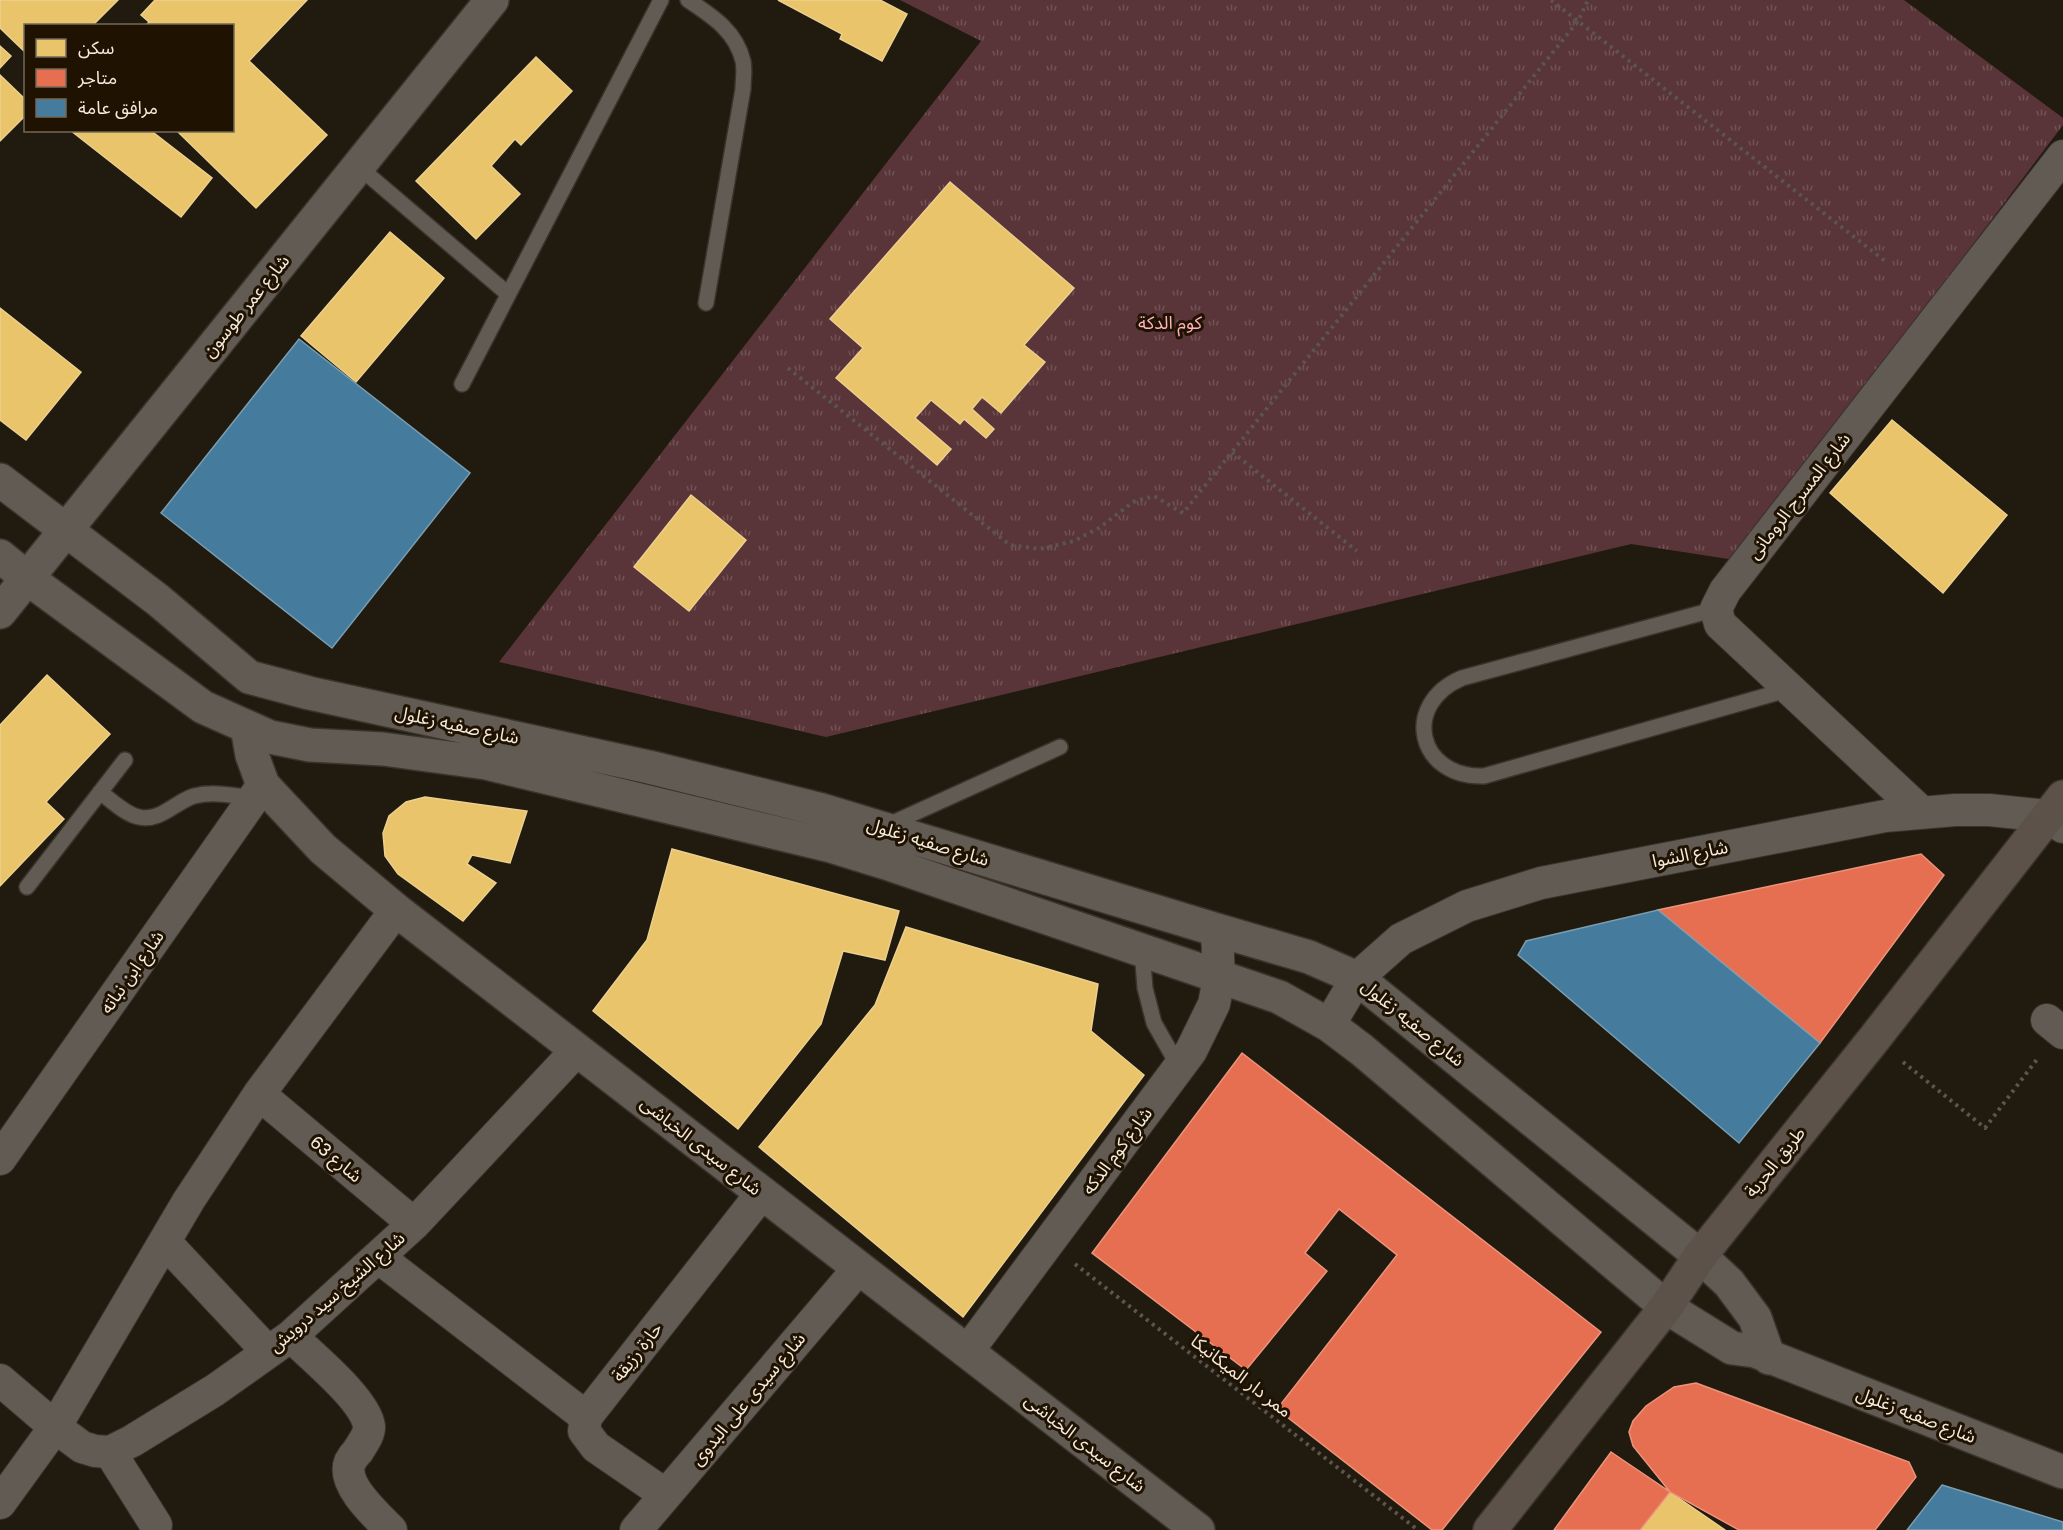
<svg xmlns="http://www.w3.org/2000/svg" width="2063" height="1530" font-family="'Golos Text','Noto Sans Arabic',sans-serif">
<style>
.park{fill:url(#park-tufts)}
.homes{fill:#e9c46a;stroke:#ecd08d;stroke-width:1.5}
.shops{fill:#e76f51;stroke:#eb947b;stroke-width:1.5}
.public{fill:#457b9d;stroke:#7a9db0;stroke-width:1.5}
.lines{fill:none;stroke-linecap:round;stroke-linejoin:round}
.service-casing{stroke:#39332c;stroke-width:18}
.minor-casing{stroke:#39332c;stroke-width:34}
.tertiary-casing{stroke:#39332c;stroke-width:36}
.secondary-casing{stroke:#39332c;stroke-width:36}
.primary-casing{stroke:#39332c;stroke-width:36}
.path{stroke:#5b554c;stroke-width:4;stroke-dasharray:3 4.5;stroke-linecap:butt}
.service{stroke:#625b53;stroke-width:15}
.minor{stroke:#625b53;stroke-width:32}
.tertiary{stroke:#625b53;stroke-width:33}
.secondary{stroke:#625b53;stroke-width:33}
.primary{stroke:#5c524a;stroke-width:33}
.labels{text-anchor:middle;stroke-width:6;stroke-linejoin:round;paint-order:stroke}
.street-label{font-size:18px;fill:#f4ebde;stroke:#1f1201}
.park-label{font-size:18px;fill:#ffb1be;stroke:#1f1201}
</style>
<defs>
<pattern id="park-tufts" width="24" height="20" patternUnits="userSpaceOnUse" patternTransform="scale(1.5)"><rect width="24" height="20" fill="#593439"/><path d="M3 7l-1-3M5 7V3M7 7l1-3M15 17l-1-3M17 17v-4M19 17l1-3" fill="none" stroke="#715255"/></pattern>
</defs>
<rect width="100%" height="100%" fill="#211a0f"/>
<path class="park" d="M900,0h1004l159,118v7l-328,435 -104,-16 -805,193 -327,-75 482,-621z"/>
<path class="homes" d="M0,0h118l-26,26h-66v27l-26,-25z
M155,0h152l-58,61 78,74 -71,73 -80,-78h56v-104h-87l4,-4 -8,-7z
M778,0h102l27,14 -25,47 -42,-22 2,-5z
M0,46l11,10 -11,12z
M536,57l36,34 -51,54 -6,-6 -24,27 29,28 -44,45 -60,-58z
M0,75l26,25v15l-26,26z
M70,130h80l62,48 -31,39z
M950,182l124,106 -50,57 21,17 -44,51 -19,-16 -10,12 22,20 -8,9 -22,-19 -4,5 -29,-24 -16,18 36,31 -14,16 -101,-87 27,-30 -33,-29z
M390,232l54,46 -88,104 -55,-46z
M0,308l81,64 -55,68 -26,-20z
M1892,420l115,95 -64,78 -113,-100z
M691,495l55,45 -57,71 -55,-44z
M47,675l63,59 -64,68 18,17 -64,67v-161z
M425,797l102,14 -17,52 -38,-8 -5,9 29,19 -33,38 -65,-47 -13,-18 -2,-23 6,-17 17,-14z
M672,849l227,62 -14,49 -42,-9 -22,73 -83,105 -145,-118 54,-71z
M906,927l192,57 -7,47 53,44 -181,242 -204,-170 116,-142z
M1670,1492l55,38h-85z"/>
<path class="shops" d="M1921,854l23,21 -124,168 -162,-133z
M1242,1053l359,279 -159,198h-10l-155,-121 120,-154 -58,-46 -34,44 22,18 -81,99 -154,-117z
M1696,1383l213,79 7,15 -41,53h-136l-69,-38 -37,-46 -4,-14 4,-11 13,-15 28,-19z
M1611,1452l59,40 -30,38h-86z"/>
<path class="public" d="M299,339l171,134 -138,175 -171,-135z
M1658,910l162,133 -81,100 -221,-188 8,-14z
M1942,1485l121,37v8h-156z"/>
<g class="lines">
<defs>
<path id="service" d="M688,0c24,16 48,31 55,61 2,9 0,19 0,28l-37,214
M359,167l149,127
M462,384l199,-384
M1716,609l-254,69c-61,26 -45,100 22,98l306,-87
M100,792c11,8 26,23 39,25 21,5 36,-15 55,-21 20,-5 41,0 60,2
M888,825l172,-78
M27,887l98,-127
M1142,951l3,37 9,35 25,44"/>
<path id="minor" d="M1920,811l-200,-187 -4,-15 9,-18 338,-435
M2047,1020l16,13
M1329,1025l28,-47 44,-39 66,-33 74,-23 344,-67 70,-6h34l59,6 15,11
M259,1094l155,130
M0,1159l263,-374
M165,1242l103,110
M378,1257l208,160
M291,1336c20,20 74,63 78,90 1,8 -7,18 -11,25 -3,3 -6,7 -8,11 -9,22 27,54 41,68
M967,1352l224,-301 23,-47 5,-26 -2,-48
M0,1380l55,47 27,20 13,4 15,1 22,-11 83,-51 76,-54 123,-112 163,-174
M110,1452l46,73
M666,1495l-70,-48 -12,-16 2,-14 176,-224
M0,1503l55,-76 134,-227 70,-106 137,-184
M636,1530l223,-262"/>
<path id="tertiary" d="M247,727l5,28 11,30 60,64 73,61 802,620"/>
<path id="secondary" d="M0,480l158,120 91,77 60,16 340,74 173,43 395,120 92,27 48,21 343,278 29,27 26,35 14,40
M0,556l27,22 176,129 67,30 40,8 73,4 103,14 345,83 55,17 393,134 50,28 33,25 304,257 66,41 23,3 308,121
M0,612l492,-612"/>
<path id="primary" d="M1490,1530l176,-223 34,-51 174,-217 189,-242"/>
</defs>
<use href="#service" class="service-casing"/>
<use href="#minor" class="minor-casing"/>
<use href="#tertiary" class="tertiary-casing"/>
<use href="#secondary" class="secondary-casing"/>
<use href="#primary" class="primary-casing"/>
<path class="path" d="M1551,0l334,261
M788,368l222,177 30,4 34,-8 25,-13 34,-26 21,-6 29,17 395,-492 10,-21
M1232,452l125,99
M1903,1062l82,66 53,-70
M1075,1264l343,266"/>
<use href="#service" class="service"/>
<use href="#minor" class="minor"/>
<use href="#tertiary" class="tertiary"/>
<use href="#secondary" class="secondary"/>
<use href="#primary" class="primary"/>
</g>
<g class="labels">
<g class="street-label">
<text transform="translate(246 306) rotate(-51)" y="6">شارع عمر طوسون</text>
<text transform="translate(1799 496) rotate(-52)" y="6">شارع المسرح الرومانى</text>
<text transform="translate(457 725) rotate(12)" y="6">شارع صفيه زغلول</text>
<text transform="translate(928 842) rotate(17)" y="6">شارع صفيه زغلول</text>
<text transform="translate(1690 854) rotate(-11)" y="6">شارع الشوا</text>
<text transform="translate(132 972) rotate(-55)" y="6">شارع ابن نباته</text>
<text transform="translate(1413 1023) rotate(39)" y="6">شارع صفيه زغلول</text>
<text transform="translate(701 1146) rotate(38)" y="6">شارع سيدى الخباشى</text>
<text transform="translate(1117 1151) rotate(-53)" y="6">شارع كوم الدكه</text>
<text transform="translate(336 1159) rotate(40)" y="6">شارع 63</text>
<text transform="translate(1775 1162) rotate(-51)" y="6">طريق الحرية</text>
<text transform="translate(337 1292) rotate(-41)" y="6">شارع الشيخ سيد درويش</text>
<text transform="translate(637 1352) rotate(-52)" y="6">حارة رزيقة</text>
<text transform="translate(1241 1376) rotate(38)" y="6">ممر دار الميكانيكا</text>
<text transform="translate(748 1399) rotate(-50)" y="6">شارع سيدى على البدوى</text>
<text transform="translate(1916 1415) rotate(21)" y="6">شارع صفيه زغلول</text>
<text transform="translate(1085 1443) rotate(38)" y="6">شارع سيدى الخباشى</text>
</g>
<g class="park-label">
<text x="1170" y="329">كوم الدكة</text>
</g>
</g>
<rect x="24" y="24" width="210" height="108" fill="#1f1201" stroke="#746959" stroke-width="1.5"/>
<rect x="36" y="39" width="30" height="18" fill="#e9c46a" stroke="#746959" stroke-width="1.5"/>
<text x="78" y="54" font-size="18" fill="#f4ebde">سكن</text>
<rect x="36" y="69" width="30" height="18" fill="#e76f51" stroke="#746959" stroke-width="1.5"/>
<text x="78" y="84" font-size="18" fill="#f4ebde">متاجر</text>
<rect x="36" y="99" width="30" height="18" fill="#457b9d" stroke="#746959" stroke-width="1.5"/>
<text x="78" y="114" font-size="18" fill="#f4ebde">مرافق عامة</text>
</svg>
